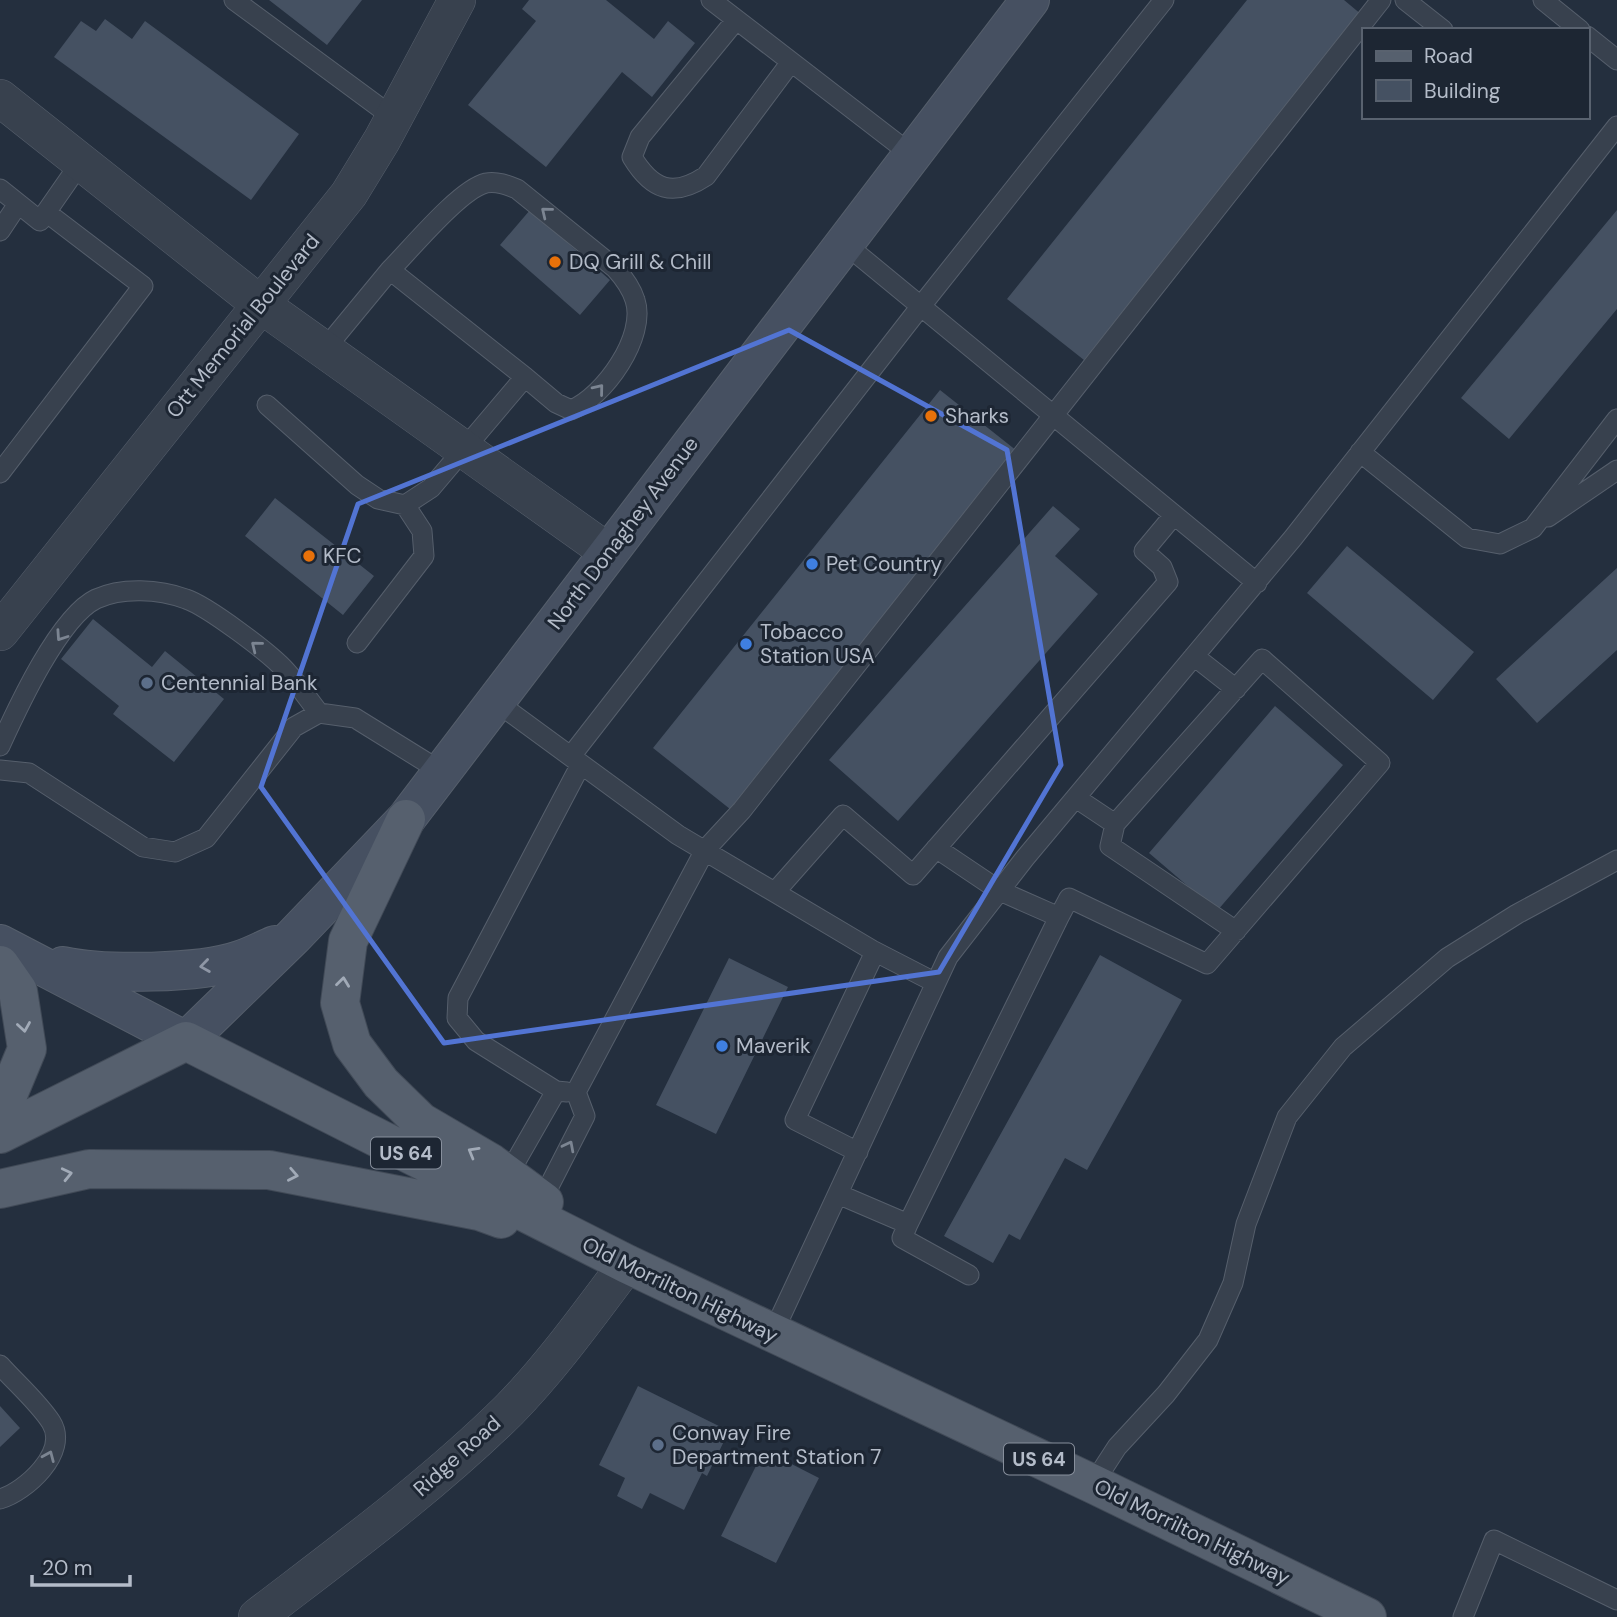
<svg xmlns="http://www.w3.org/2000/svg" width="1617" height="1617" font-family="'DM Sans',sans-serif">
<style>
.building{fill:#455162}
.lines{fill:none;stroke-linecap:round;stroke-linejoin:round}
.lane-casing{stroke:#565f6c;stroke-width:21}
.street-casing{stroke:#565f6c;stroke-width:38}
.secondary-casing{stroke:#565f6c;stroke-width:40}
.primary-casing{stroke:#414a57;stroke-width:40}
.lane{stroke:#38414e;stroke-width:19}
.street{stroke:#38414e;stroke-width:37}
.secondary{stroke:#465061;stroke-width:38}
.primary{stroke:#56606e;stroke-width:38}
.oneway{stroke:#7c8592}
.oneway2{stroke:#8e96a5}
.oneway3{stroke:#a1aab7}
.marked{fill:none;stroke:#5274d3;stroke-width:5;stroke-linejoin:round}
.food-dot{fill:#e8710a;stroke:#1d2633;stroke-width:2.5}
.shop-dot{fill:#3f7fe0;stroke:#1d2633;stroke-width:2.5}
.service-dot{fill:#5c6f8a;stroke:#1d2633;stroke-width:2.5}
.labels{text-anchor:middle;stroke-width:6;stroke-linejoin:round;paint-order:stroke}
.shield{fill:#1d2633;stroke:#878f9c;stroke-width:2}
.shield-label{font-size:19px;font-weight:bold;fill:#b4bcc9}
.poi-label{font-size:21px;fill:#b4bcc9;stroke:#1d2633;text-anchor:start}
.street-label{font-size:21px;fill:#b4bcc9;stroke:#1d2633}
</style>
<rect width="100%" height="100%" fill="#242f3e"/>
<path class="building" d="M269,0h93l-35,45z
M529,0h77l48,39 14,-18 27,22 -43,54 -30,-25 -76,95 -78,-62 68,-84 -14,-12z
M1247,0h97l18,15 -278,345 -77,-61z
M105,19l27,20 13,-18 154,113 -48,66 -197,-143 27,-36 15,10z
M530,210l80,70 -30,35 -80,-70z
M1617,210v99l-108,130 -48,-41z
M940,390l77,61 -287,358 -77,-61z
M275,498l99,78 -31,39 -98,-79z
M1053,506l27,23 -25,27 43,38 -200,227 -69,-61z
M1347,546l127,106 -41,48 -126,-107z
M1617,568v82l-80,73 -41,-44z
M93,619l59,48 13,-16 59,48 -50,63 -61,-48 6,-8 -58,-47z
M1275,706l68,59 -126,146 -68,-58z
M1100,955l82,45 -95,170 -22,-12 -45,82 -11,-6 -16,29 -49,-27z
M729,958l59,29 -72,147 -60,-29z
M638,1386l91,45 -22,45 -5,-3 -18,37 -34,-17 -8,16 -25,-13 8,-18 -26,-13z
M0,1406l20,22 -20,19z
M764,1450l55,28 -43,85 -55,-27z"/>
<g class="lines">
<defs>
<path id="lane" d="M234,0l160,118
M711,0l201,155
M1405,0l38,30
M1543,0l37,30
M736,20l-96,117 -8,20c20,33 41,41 74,19l85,-114
M1587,36l30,24
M0,189l40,32 41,-59
M0,231l18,-27
M844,243l413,340
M390,270c20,-20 70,-81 96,-87 11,-2 21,2 31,6l98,79c9,10 16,19 20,32 12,36 -31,97 -64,110l-15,-7 -31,-26
M267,405l90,80 21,14 27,6 26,-17 94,-111 -135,-107 -66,80
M1360,452l107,86 33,6 33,-16 84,-109
M0,473l143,-187 -97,-74
M1548,517l69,-47
M357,643l67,-87 -2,-25 -17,-26
M1194,656l42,33
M495,701l183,134 194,115 64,33
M0,746c17,-37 59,-129 96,-147 26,-12 63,-10 90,0 21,7 84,54 100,72 12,13 22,28 33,42
M571,756l350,-450 243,-306
M0,770l29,3 114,74 32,5 31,-14 88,-111 25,-14 36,5 87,54
M1076,798l39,26
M775,892l68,-77 70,60 255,-293 -6,-15 -18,-16 30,-36
M1059,917l10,-19 138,66 173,-201 -118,-104 -147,165 -5,22 126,85
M556,1091l-80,-50 -19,-23 1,-20 123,-234
M576,1092l129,-242 37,-40 639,-810
M858,1152l-63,-32 80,-168
M508,1175l48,-84 11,1
M838,1194l70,30 -6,14 67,37
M542,1200l43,-84 -9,-24
M908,1224l151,-307 -59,-26 -64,-43
M772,1335l176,-378 77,-99 268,-320 324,-412
M0,1365c16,18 38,37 51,57 19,30 -26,70 -51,77
M1093,1484l24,-37 49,-53 42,-54 25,-57 13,-59 41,-107 56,-70 104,-89 70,-44 100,-54
M1463,1617l31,-77 123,60"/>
<path id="street" d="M0,98l260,206 348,248
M0,632l349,-438 33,-54 75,-140
M257,1617c86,-66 175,-131 252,-207 44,-45 80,-96 118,-146"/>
<path id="secondary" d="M0,944l186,97 107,-104 113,-118 624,-819
M63,966c41,9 137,8 177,-6 12,-4 23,-10 35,-15"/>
<path id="primary" d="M406,819l-58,122 -8,62 12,41 29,39 40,39 70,41 53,39
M0,965l18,26 9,58 -27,65
M0,1134l186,-93 441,223 466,220 274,133
M0,1189l89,-20 180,1 210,41 22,8"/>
</defs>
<use href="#lane" class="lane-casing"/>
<use href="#street" class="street-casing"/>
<use href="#secondary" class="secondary-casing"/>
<use href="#primary" class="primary-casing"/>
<use href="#lane" class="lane"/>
<use href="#street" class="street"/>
<use href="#secondary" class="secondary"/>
<use href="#primary" class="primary"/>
</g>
<defs><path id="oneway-chevron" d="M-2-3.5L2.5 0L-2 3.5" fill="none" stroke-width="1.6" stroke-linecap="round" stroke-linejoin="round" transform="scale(1.75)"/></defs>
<g class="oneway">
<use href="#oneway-chevron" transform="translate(546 212) rotate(-141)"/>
<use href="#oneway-chevron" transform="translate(599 389) rotate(-51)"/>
<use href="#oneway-chevron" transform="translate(61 636) rotate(124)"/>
<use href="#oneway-chevron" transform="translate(256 646) rotate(-141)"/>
<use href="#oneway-chevron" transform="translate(569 1146) rotate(-63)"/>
<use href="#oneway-chevron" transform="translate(49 1456) rotate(-67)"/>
</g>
<use class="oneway2" href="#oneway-chevron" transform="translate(205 966) rotate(172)"/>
<g class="oneway3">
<use href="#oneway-chevron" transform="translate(343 982) rotate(-83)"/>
<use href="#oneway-chevron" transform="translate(24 1027) rotate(81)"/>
<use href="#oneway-chevron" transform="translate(473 1152) rotate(-150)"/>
<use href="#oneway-chevron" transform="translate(67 1174) rotate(-13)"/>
<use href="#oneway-chevron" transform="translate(293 1175) rotate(11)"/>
</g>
<path class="marked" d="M789,330l218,120 54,315 -122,207 -495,71 -183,-256 97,-283z"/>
<g class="food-dot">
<circle cx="555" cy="262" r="7"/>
<circle cx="931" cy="416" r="7"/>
<circle cx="309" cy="556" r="7"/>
</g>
<g class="shop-dot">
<circle cx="812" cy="564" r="7"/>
<circle cx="746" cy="644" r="7"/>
<circle cx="722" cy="1046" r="7"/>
</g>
<g class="service-dot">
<circle cx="147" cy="683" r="7"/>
<circle cx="658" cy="1445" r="7"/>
</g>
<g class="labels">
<g class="shield">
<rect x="371" y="1137.5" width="70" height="31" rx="5"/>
<rect x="1004" y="1443.5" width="70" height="31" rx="5"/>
</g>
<g class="shield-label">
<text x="406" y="1160">US 64</text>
<text x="1039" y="1466">US 64</text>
</g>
<g class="poi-label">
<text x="569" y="269">DQ Grill &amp; Chill</text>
<text x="945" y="423">Sharks</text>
<text x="323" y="563">KFC</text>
<text x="826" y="571">Pet Country</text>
<text x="760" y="639">Tobacco<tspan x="760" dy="24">Station USA</tspan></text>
<text x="161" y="690">Centennial Bank</text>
<text x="736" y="1053">Maverik</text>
<text x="672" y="1440">Conway Fire<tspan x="672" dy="24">Department Station 7</tspan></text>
</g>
<g class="street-label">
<text transform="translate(243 326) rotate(-51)" y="7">Ott Memorial Boulevard</text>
<text transform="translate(623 533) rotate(-53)" y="7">North Donaghey Avenue</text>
<text transform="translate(680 1290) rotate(26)" y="7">Old Morrilton Highway</text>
<text transform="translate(457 1456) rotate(-42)" y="7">Ridge Road</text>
<text transform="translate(1192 1532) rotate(26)" y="7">Old Morrilton Highway</text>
</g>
</g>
<rect x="1362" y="28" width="228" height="91" fill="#1d2633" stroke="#59626f" stroke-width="2"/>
<rect x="1376" y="51" width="35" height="10" fill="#56606e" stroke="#59626f" stroke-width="2"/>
<text x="1424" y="63" font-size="21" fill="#b4bcc9">Road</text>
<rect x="1376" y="80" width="35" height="21" fill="#455162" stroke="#59626f" stroke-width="2"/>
<text x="1424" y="98" font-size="21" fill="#b4bcc9">Building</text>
<path d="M32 1575v10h98v-10" fill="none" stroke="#b4bcc9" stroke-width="3.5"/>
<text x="42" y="1575" font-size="21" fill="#b4bcc9" stroke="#1d2633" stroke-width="5" paint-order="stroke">20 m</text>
</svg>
